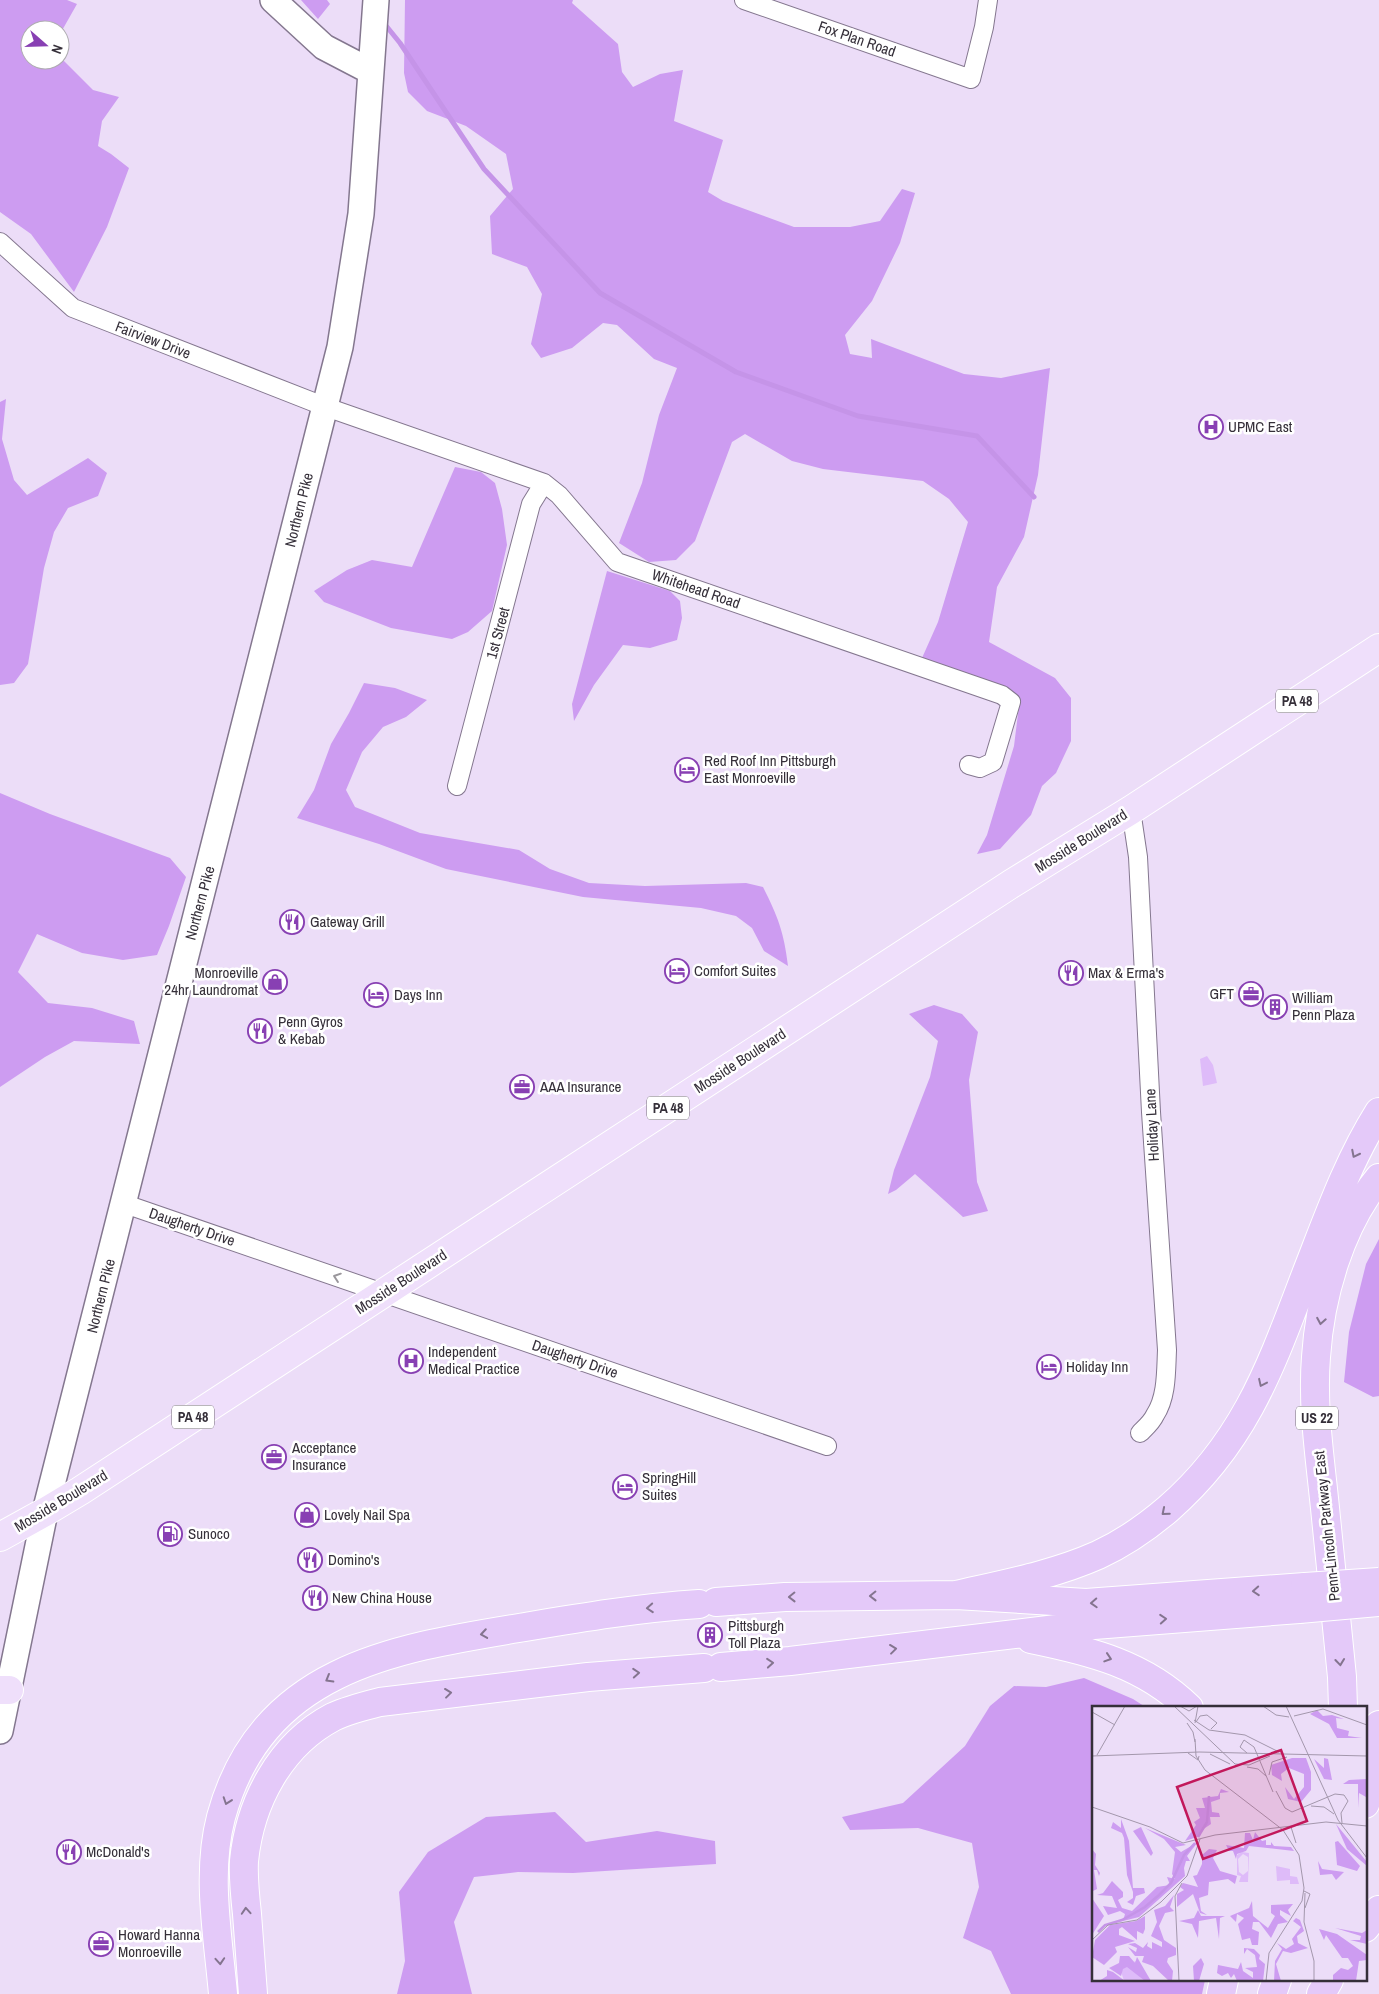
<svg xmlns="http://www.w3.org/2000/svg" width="1379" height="1994" font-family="'Archivo Narrow',sans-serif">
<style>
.green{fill:#debbf9}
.forest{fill:#cd9cf1}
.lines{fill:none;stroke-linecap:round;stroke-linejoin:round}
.stream{stroke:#c594e8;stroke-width:5}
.street-casing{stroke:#84778f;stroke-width:20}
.secondary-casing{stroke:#84778f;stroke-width:28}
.primary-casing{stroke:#fff;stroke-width:30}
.highway-casing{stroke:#fff;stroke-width:30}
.street{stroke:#fff;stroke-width:18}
.secondary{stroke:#fff;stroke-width:25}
.primary{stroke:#efdffb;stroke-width:28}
.highway{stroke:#e4c9f9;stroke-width:28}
.highway-bridge-casing{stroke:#fff;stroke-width:30;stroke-linecap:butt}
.highway-bridge{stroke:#e4c9f9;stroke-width:28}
.oneway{stroke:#84748f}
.oneway2{stroke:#9a979c}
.labels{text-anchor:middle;stroke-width:5;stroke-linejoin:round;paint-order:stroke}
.shield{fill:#fff;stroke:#726d74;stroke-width:1}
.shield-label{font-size:14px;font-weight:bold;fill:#352f39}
.street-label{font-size:15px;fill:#352f39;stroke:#fff}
.poi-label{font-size:15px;fill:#352f39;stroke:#fff;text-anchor:start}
.inset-river{fill:none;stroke:#c594e8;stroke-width:2.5}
.inset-road{fill:none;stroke:#a397ac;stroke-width:1}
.view{fill:#c2185b;fill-opacity:0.15;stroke:#c2185b;stroke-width:2.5}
.inset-edge{fill:none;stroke:#352f39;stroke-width:2.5}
</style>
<rect width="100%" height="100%" fill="#ecddf8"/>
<path class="green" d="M1207,1056l6,9 4,18 -14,3 -3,-27z"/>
<path class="forest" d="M0,0h67l10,4 -17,30v-4h-30v30h30v-3l33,33 26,7 -17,24 -4,25 13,8 18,14 -22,59 -33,65 -43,-58 -31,-22z
M301,0h26l3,4 -12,15z
M405,0h168l-1,3 46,41 4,28 11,15 27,-13 23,-4 -9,51 49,19 -15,52 15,9 71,26h56l30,-6 22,-32 13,4 -15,50 -28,58 -27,34 5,19 22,4 -1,-19 93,35 37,4 49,-10 -12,107 -14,62 -27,50 -8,55 66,36 16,20v43l-15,32 -14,13 -11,29 -31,34 -23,5 10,-19 27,-89 6,-48 -10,-8 -88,-32 16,-36 30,-100 -19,-23 -26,-18 -100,-12 -31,-8 -47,-27 -13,8 -37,99 -19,19 -27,2 -30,-19 23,-60 17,-68 18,-47 -23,-9 -37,-34 -14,-2 -31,25 -31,10 -10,-14 11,-50 -15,-27 -35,-13 -2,-38 23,-27 -7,-35 -40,-28 -39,-15 -19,-19 -4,-19z
M6,399l-4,40 12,41 13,15 61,-37 19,15 -9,23 -30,12 -14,24 -10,36 -16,96 -14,19 -14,2v-283z
M455,467l26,5 14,11 7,26 5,36 -15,66 -24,21 -16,7 -61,-11 -67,-26 -10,-11 33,-21 25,-10 40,7z
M607,571l63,20 10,10 2,17 -5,22 -27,8 -27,-3 -29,40 -20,36 -2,-17z
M364,683l31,5 32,12 -21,17 -23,10 -21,25 -16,38 9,17 65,26 99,17 31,19 39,14 56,3 101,-3 17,4c15,30 21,45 25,79l-24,-15 -12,-23 -16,-12 -35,-8 -118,-11 -137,-28 -67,-25 -82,-26 17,-28 17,-46 18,-31z
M0,793l50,21 120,44 16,19 -17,49 -12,29 -34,5 -41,-7 -45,-19 -19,38 30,31 44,5 42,13 6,23 -66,-3 -29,16 -45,30z
M934,1005l28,9 16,18 -9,48 8,102 11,29 -25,6 -48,-43 -19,16 -8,4 6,-24 36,-93 8,-36 -29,-27z
M1379,1239v157l-6,1 -29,-15 5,-50 17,-68z
M1084,1678l49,21 14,9h-54v272h112l-3,14h-191l-20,-43 -28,-13 16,-51 -7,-44 -54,-15 -68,2 -8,-13 61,-14 62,-57 25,-40 24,-20 32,1z
M555,1812l31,30 71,-11 58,10 1,23 -143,9 -55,-1 -44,5 -20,45 18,72h-75l8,-33 -6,-69 29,-40 58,-35z"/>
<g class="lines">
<path class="stream" d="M383,22l17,21 84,126 116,124 136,79 122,44 119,20 57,61"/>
<defs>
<path id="street" d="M744,0l227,79 13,-52 4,-27
M0,242l73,66 253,99 218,76 15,12 58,67 385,133 9,7 -18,60 -13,6 -11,-3
M457,786l74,-282 13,-21
M1131,810l7,47 13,255 16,238c-1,21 0,47 -12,65 -3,7 -10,13 -15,18
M125,1204l702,242"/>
<path id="secondary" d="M273,0l51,47 46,24
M0,1731l45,-219 295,-1165 21,-133 15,-214"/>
<path id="primary" d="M0,1537l45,-25 35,-21 931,-607 120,-74 248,-162
M0,1690h9"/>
<path id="highway" d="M956,1595c48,-11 97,-20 142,-40 26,-12 49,-28 70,-46 77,-67 103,-143 138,-235 22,-56 41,-111 73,-162
M716,1602l69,-5 171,-2 130,8 219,-16
M1031,1639c59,12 113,25 158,69
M721,1667l69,-6 291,-35 218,-17
M1343,1708l-1,-31c-6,-56 -11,-113 -17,-169 -5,-50 -13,-101 -9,-151 4,-61 24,-131 63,-179
M1365,1760l14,-35
M1365,1804l14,-35
M1365,1928l14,-18
M223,1994c-5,-58 -17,-120 -2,-177 40,-147 169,-168 298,-189 60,-10 119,-20 180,-24
M253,1994c-2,-27 -4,-53 -6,-80 -2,-18 -4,-36 -3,-53 6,-59 36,-116 89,-144 15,-7 31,-11 47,-15l208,-25 116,-9
M1221,1994l3,-14
M1272,1994l5,-14
M1321,1994l8,-14"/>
</defs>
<use href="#street" class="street-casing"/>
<use href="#secondary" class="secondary-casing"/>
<use href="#primary" class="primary-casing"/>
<use href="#highway" class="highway-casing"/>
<use href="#street" class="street"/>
<use href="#secondary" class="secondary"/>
<use href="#primary" class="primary"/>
<use href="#highway" class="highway"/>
<defs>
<path id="highway-bridge" d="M1305,1587l74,-5
M1299,1609l80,-7"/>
</defs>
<use href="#highway-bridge" class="highway-bridge-casing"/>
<use href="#highway-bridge" class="highway-bridge"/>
</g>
<defs><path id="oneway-chevron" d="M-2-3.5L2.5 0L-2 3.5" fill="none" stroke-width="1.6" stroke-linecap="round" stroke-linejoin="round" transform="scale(1.25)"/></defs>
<g class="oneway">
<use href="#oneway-chevron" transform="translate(1355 1154) rotate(117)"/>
<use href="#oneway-chevron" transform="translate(1321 1321) rotate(100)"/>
<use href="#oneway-chevron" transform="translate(1262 1383) rotate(115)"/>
<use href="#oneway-chevron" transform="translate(1165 1512) rotate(140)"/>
<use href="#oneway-chevron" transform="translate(1256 1591) rotate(176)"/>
<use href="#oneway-chevron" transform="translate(873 1596) rotate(179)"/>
<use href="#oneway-chevron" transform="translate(792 1597) rotate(179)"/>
<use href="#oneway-chevron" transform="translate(1094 1603) rotate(177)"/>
<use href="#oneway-chevron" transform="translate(650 1608) rotate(176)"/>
<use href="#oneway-chevron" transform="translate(1163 1619) rotate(-4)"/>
<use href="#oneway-chevron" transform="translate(484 1634) rotate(171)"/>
<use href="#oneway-chevron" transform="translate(893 1649) rotate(-7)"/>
<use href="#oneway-chevron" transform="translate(1108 1658) rotate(18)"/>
<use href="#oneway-chevron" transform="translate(1340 1662) rotate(84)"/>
<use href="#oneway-chevron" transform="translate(770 1663) rotate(-5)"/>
<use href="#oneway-chevron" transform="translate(636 1673) rotate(-4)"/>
<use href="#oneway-chevron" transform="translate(329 1679) rotate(150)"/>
<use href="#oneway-chevron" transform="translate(448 1693) rotate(-7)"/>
<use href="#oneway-chevron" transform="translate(227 1801) rotate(109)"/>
<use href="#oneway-chevron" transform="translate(246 1911) rotate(-94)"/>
<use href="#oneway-chevron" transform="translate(220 1961) rotate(86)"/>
</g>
<use class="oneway2" href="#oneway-chevron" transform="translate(337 1277) rotate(-161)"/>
<defs>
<symbol id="hospital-ring" viewBox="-11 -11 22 22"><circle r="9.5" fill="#fff" stroke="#8840b3" stroke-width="1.5"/><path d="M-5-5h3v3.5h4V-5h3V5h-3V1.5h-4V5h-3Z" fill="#8840b3"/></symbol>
<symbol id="hotel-ring" viewBox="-11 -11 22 22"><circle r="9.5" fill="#fff" stroke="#8840b3" stroke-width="1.5"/><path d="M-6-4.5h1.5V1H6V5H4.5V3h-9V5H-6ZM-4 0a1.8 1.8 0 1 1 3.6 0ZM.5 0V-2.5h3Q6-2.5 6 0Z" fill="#8840b3"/></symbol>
<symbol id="restaurant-ring" viewBox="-11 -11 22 22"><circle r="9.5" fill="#fff" stroke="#8840b3" stroke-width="1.5"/><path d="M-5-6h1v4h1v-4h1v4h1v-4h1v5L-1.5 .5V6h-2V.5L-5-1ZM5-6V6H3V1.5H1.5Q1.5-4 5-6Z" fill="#8840b3"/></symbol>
<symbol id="shop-ring" viewBox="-11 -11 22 22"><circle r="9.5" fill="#fff" stroke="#8840b3" stroke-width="1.5"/><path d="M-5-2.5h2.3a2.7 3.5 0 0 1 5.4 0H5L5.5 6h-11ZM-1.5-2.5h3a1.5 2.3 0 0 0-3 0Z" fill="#8840b3"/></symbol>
<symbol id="office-ring" viewBox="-11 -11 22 22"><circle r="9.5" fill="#fff" stroke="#8840b3" stroke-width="1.5"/><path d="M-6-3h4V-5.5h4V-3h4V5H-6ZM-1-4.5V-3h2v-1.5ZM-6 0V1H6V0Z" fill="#8840b3"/></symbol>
<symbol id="building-ring" viewBox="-11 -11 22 22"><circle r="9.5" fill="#fff" stroke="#8840b3" stroke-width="1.5"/><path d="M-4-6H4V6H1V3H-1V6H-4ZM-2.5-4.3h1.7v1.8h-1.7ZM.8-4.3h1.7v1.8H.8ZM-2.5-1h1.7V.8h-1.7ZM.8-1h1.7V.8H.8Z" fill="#8840b3"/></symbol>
<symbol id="fuel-ring" viewBox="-11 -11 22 22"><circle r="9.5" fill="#fff" stroke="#8840b3" stroke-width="1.5"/><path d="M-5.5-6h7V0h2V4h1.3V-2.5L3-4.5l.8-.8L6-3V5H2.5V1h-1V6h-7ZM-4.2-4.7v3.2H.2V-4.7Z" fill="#8840b3"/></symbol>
</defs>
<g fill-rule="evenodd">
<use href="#hospital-ring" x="1197" y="413" width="28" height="28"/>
<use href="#hotel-ring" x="673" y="756" width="28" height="28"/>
<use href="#restaurant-ring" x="278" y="908" width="28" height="28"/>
<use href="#hotel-ring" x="663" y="957" width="28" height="28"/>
<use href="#restaurant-ring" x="1057" y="959" width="28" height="28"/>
<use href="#shop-ring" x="261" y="968" width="28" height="28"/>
<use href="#office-ring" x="1237" y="980" width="28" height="28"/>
<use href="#hotel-ring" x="362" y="981" width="28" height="28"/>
<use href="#building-ring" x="1261" y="993" width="28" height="28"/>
<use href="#restaurant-ring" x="246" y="1017" width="28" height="28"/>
<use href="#office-ring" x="508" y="1073" width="28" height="28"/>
<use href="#hospital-ring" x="397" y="1347" width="28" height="28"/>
<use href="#hotel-ring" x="1035" y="1353" width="28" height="28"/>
<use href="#office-ring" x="260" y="1443" width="28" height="28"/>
<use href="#hotel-ring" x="611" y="1473" width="28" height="28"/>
<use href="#shop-ring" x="293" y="1501" width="28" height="28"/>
<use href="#fuel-ring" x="156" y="1520" width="28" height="28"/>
<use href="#restaurant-ring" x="296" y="1546" width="28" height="28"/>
<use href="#restaurant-ring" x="301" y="1584" width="28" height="28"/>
<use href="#building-ring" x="696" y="1621" width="28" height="28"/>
<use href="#restaurant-ring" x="55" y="1838" width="28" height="28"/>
<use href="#office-ring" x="87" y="1930" width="28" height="28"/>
</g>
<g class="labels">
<g class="shield">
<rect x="1276" y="689.5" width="42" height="23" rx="4"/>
<rect x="647" y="1096.5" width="42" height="23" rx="4"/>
<rect x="172" y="1405.5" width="42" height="23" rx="4"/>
<rect x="1296" y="1406.5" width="42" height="23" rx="4"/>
</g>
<g class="shield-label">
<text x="1297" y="706">PA 48</text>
<text x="668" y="1113">PA 48</text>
<text x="193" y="1422">PA 48</text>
<text x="1317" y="1423">US 22</text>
</g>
<g class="street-label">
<text transform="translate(857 39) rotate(19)" y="5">Fox Plan Road</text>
<text transform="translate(153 340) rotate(21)" y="5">Fairview Drive</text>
<text transform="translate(299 510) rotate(-76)" y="5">Northern Pike</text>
<text transform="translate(696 589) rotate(19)" y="5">Whitehead Road</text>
<text transform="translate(498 633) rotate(-75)" y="5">1st Street</text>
<text transform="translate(1081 841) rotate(-32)" y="5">Mosside Boulevard</text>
<text transform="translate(200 903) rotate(-75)" y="5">Northern Pike</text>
<text transform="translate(740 1061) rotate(-33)" y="5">Mosside Boulevard</text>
<text transform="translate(1152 1125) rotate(-93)" y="5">Holiday Lane</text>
<text transform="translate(192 1227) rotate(19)" y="5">Daugherty Drive</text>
<text transform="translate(401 1282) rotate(-33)" y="5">Mosside Boulevard</text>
<text transform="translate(101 1296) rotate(-76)" y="5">Northern Pike</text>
<text transform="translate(575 1359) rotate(19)" y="5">Daugherty Drive</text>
<text transform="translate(61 1501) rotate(-31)" y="5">Mosside Boulevard</text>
<text transform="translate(1327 1526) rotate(-96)" y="5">Penn-Lincoln Parkway East</text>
</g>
<g class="poi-label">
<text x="1228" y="432">UPMC East</text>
<text x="704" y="766">Red Roof Inn Pittsburgh<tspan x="704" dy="17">East Monroeville</tspan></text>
<text x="310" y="927">Gateway Grill</text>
<text x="694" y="976">Comfort Suites</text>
<text x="258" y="978" text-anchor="end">Monroeville<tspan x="258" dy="17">24hr Laundromat</tspan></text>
<text x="1088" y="978">Max &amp; Erma's</text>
<text x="1234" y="999" text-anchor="end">GFT</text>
<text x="394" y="1000">Days Inn</text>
<text x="1292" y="1003">William<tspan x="1292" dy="17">Penn Plaza</tspan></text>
<text x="278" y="1027">Penn Gyros<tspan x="278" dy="17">&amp; Kebab</tspan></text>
<text x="540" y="1092">AAA Insurance</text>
<text x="428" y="1357">Independent<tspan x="428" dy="17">Medical Practice</tspan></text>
<text x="1066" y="1372">Holiday Inn</text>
<text x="292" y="1453">Acceptance<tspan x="292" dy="17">Insurance</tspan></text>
<text x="642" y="1483">SpringHill<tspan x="642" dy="17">Suites</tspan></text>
<text x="324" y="1520">Lovely Nail Spa</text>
<text x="188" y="1539">Sunoco</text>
<text x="328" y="1565">Domino's</text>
<text x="332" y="1603">New China House</text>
<text x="728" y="1631">Pittsburgh<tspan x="728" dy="17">Toll Plaza</tspan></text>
<text x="86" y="1857">McDonald's</text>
<text x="118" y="1940">Howard Hanna<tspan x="118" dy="17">Monroeville</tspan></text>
</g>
</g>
<g transform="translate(1092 1706)">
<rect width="275" height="275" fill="#ecddf8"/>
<path d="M150,146l7,1 -1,29h-9l2,-6 -4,-1v-20zM151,148l5,3v14l-5,4 -4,-3 -1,-13zM184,160l14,3v7l7,1 2,7h-9v-4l-13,1zM44,255l10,20h-22l-4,-13z" fill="#debbf9" fill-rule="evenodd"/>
<path d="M225,4l6,6 9,-1 12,4 -8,-1 1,10 12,3 -1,5 14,2h-25l-8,-14 -19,-10zM200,52h14l5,14v18l-10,12 -13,-3 -3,-12 9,12 10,-12v-13l-15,-6 -8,6 1,7 -10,-6 -1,-10zM232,52l4,1 4,21 -8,-1 -10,-20 10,9zM275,73l-1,18 -7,-4 -1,15v-24h-15l6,-4zM129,83l8,3 -9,1v6l-9,3 1,10 7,1 1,4h-10l1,7 -9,6 -2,6 -15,5 11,-16 -2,-3 6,-4 -4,-10h9l-3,-10 16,-2zM29,113l8,22 4,47h11l1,5 -9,3 -3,9 -6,-3 6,-4v-6l-6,-17 -3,-37 -2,-5 -11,-5 2,-6 8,6zM244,118l31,38v4l-20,-17zM49,121l12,26 -2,3 -18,-25zM53,122l41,17 -11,2 6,5 17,-10 -11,14 3,5h-4l-2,7 1,8 -46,41 -16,4 2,-7 -5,-3 -12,4 -5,-9 14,2 -5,-12 -15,-1 6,-2 9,-12 11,11v5l-5,3 4,8 10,3 25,-24 13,-2 -3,-8 8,2 -3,-5 3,-22 -11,-13zM163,126l7,9 4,-1v5h5v-3l3,4 17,1 3,4 -45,-5 -3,5 -9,3 -1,5 -3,-8h-9l4,-2 -2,-4 18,3 1,-15h5l3,7zM246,135l22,25 -3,5 -20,-6 -2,-23zM0,143l4,5 -1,11 5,8 -1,3 -2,-6h-3l3,19 -4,2 -1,7 12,18 -12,19zM117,143l8,1 -4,8 7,13 17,5 -2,8 -7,-5 -19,3 -1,13 -9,3 2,13 6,4 -7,-2 -7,-19 -16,13v-13l7,-4 -4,-3 3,-4 15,4 -5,-11 4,-1 5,-11v-9zM226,155l4,8 22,3 -8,8 -4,-6 -12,1zM82,189l-4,12 4,4 -9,2 -6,13 5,14 12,8v7l-8,3 -1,4 6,9 -1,10h-3l-16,-15 -11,-4 2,-6h-9l-7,-9 8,5 1,-4 -9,-4 7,-1 8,5 5,-6 -1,4 5,3v-7l10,5v-5l-11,-6 6,-14 -3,-12 11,-4zM160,195l1,15 15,12 7,-12 -4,-3v-8l22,-1 -5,6 3,6 -11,-6v5l8,7 -10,2 -7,14 -12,-16h-6l-1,7 7,3 -1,13h-6l-2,-7 -8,2 -4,-16 6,-6 -7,-4 -1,8 -6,-6 19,-8zM106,204l3,6h24l-5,2 -1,21 -3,-21 -17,3 -1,17 -6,-14 -13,-3 15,-3zM53,210v13l-2,5 -6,-3v9l-15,-13 -3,2v6l16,6 -20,6 2,5 -13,13 -12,-8 3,-17 15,-15 26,-4zM204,212l4,2 4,11 -7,5 1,7 10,5 -17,5 -8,-2 -7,13 5,17h-7l1,-20 7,-12 -5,-6 9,6 8,-5 -2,-5 9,-12 -8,-6zM243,222l27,5 5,-3v14l-17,-4h10l1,-4zM227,223l18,5 30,21v5l-8,1 -3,20h-23v-6l8,-7 7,2 5,-4 -5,-8h-6l-16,-23 -2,5zM152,242l10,1 6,6 -1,4 6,5 -2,17h-26l-3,-7 -3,4 -3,-5 -6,3 -5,-3 1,-8 20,4 3,-7 2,9 10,7v-6l-8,-4 12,-1 -2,-12 -8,-6 -3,5zM28,250h9l6,7 2,-6 14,24h-6l-18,-14 -4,2 -2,7 -12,-8 10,-5zM109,252l3,6 -5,17h-5l-1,-15zM15,264l6,2 12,9h-26l8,-5z" fill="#cd9cf1"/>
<path class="inset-river" d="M106,131l9,-15 2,-26M6,226l7,-7 17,-5 23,-13 14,-12 12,-12 13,-28 11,-12"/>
<path class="inset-road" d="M82,0l61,58 14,1 21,-9M88,0l9,5 8,-5M171,0l13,9 13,2M194,0l52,114 29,38M0,6l23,13M202,10l29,-7 44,16M102,14l15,10 36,5 34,17M104,16l4,-6 7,-1 10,8 -6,6M95,17l6,9 2,10M103,17l3,-17M103,33l1,17 9,14 78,60 16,25 5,33 -2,13 -33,52 -3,28M96,47l10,7 1,-4M155,47l-7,-6 4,-7 10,7 19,45M118,48l20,10M5,49l28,-49M0,50l107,-4 168,4M155,61l11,2 8,7M177,69l3,-13 15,-5M184,85l9,17 7,4 43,-18 9,1 4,6 -7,12 1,10M219,100l13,1 10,7M0,101l58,20 33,16 32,-8 111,-13 41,4M199,121l5,16M212,185l6,3 -5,14M213,187l-1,29 10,39v20M0,234l16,-15 29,-5 24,-18 26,-26 13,-37M87,275l-4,-85 7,-13"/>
<path class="view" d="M189,44l26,71 -104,38 -26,-72z"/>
<rect width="275" height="275" class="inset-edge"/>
</g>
<g transform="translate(45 45) rotate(110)"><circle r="24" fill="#ffffff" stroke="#aeacb0"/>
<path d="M0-4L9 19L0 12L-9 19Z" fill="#8840b3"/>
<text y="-8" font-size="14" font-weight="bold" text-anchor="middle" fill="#352f39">N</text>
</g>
</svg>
